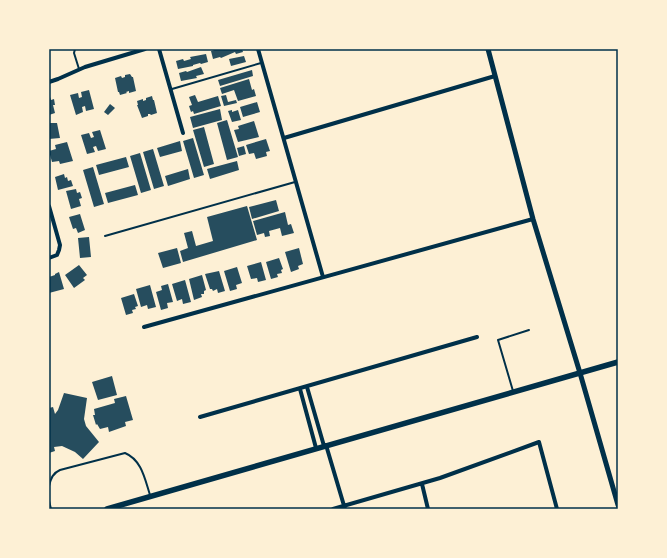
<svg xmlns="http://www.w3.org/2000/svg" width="667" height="558" font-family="'Asap Condensed',sans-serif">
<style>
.building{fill:#264d5e}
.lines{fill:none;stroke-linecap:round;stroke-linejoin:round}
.service{stroke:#003049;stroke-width:2}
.minor{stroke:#003049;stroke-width:4}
.tertiary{stroke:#003049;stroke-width:5}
.secondary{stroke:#003049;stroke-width:5.5}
.neatline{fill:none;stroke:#003049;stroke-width:1.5}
</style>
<rect width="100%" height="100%" fill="#fdf0d5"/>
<path class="building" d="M218,49l1,1 5,-1h18l1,3 -7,2 -1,-2 -14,6 -1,-1 -7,2 -2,-8z
M206,54l2,8 -7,2 -1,-1 -7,2v1l-15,3 -2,-8 7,-2 1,2 7,-2 -1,-2z
M244,56l2,6 -15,4 -2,-7z
M201,67l3,7 -8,2 1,2 -16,3 -2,-8 7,-2 1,1z
M252,70l1,6 -33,10 -2,-6z
M130,74l2,3h1l3,14 -7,2v-2l-3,1 1,1 -7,2 -1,-3h-1l-3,-14 6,-2 1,2 3,-1v-2z
M249,79l3,11 2,-1 2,7 -18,5 -4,-11 -12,4 -2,-6z
M89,90l5,19 -8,2 -1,-5 -3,1 1,5 -7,3 -6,-20 8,-2 1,5 3,-1 -1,-5z
M49,94l2,6 3,-1 1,6h-2l2,8 -6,2z
M195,95l3,7 20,-6 3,10 -27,8 -1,-3 -2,1 -2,-6 3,-1 -3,-8z
M226,95l2,7 8,-2 1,3 -13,3 -3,-10z
M152,96l1,4h1l3,13 -6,2 -1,-1h-2v2l-6,2 -5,-13h1l-1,-4 6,-2v2l3,-1v-2z
M257,102l3,10 -17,5 -3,-10z
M110,104l5,4 -7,7 -4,-3z
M220,109l2,11 -29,8 -3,-11z
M232,110v2l6,-2 3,10 -9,2 -4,-11z
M227,120l11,37 -11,3 -10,-37z
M254,121l5,16 -21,5 -4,-12 5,-1 -1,-3z
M49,123h8l3,15 -11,1z
M204,127l10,37 -10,3 -11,-37z
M100,130l6,19 -8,2 -2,-5 -3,1 2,5 -8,2 -6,-19 8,-2 2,5 3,-1 -2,-5z
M193,138l11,37 -10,3 -11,-37z
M266,139l4,12 -4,1 1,4 -11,3 -2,-6 -5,1 -3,-9z
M180,141l2,10 -22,6 -3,-9z
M67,142l6,19 -13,3 -1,-3 -7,1 -3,-11 7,-2 -1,-4z
M244,146l2,8 -7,2 -2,-8z
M153,149l11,37 -10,3 -11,-37z
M140,153l11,37 -10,3 -11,-37z
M126,157l3,10 -30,8 -3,-10z
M237,161l2,9 -29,9 -3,-10z
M93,167l11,37 -10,3 -11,-37z
M188,169l2,10 -22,7 -3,-10z
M64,174l1,4 2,-1 1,4 3,-1 2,6 -15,4 -3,-13z
M135,185l3,10 -30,8 -3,-10z
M76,189l1,4 3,-1 2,6 -3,1 2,7 -10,3 -5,-18z
M276,200l3,11 -27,8 -3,-12z
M247,206l10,34 -74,22 -3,-11 8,-3 -4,-15 8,-2 4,15 17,-5 -6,-24z
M285,212l3,13 3,-1 3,9 -12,3 -2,-8 -11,3 1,5 -5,1 -1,-4 -7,2 -4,-14z
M80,214l5,16 -7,3 -2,-5 -3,1 -4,-12z
M89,237l2,20 -11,1 -2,-20z
M177,248l4,15 -18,5 -5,-15z
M299,248l4,16 -5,2 1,3 -8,3 -6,-20z
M279,258l4,11 -2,1 1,3 -5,1 1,3 -7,2 -5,-17z
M261,262l5,18 -8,2 -1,-4 -6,1 -4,-13z
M79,265l8,10 -4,3 2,2 -11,8 -9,-13z
M237,267l5,16 -6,2 1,4 -7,2 -6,-20z
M219,271l6,20 -7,2 -1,-4 -4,2 -1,-2h-2l-5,-15z
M59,272l5,17 -15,4v-16l6,-2v-1z
M202,275l4,15 -2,1v3h-3l1,3 -8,3 -5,-21z
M185,280l6,22 -8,2 -1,-5 -5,2 -5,-17z
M168,284l5,18 -6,1 1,5 -7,2 -5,-18 6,-2 -1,-4z
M150,285l6,22 -8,2 -1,-4 -6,2 -5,-18z
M134,294l4,12 -3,1 1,2 -4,1 1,3 -7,2 -5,-17z
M112,376l5,19 -19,5 -6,-18z
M64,393l23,5 -3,21 2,7 13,16 -16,17 -8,-7 -13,-6 -8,1 1,4 -6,2v-45l4,-1 2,7 3,-4z
M126,396l7,24 -8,2 1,4 -17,6 -1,-5 -8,2 -3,-5 -1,1 -3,-10h2l-1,-6 21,-6 -1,-4z"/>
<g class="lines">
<path class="service" d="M75,49l-1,4 5,16
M172,89l89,-26
M105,236l190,-54
M513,391l-15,-51 31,-10
M49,486c2,-8 4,-13 11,-16l65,-17c17,7 20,27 25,42
M49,501l2,8"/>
<path class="minor" d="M159,49l24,84
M258,49l65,228
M49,82l9,-3 27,-12 60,-18
M284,138l211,-62
M49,206l11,39 -1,5 -2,5 -8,3
M144,327l389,-108
M307,387l17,59
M300,389l16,59
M200,417l277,-80
M326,445l19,64
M422,484l6,25
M333,509l107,-31 99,-36 18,67"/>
<path class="tertiary" d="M488,49l45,170 47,154 38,132"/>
<path class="secondary" d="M107,509l511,-147"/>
</g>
<rect width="667" height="558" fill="none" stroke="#fdf0d5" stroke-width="100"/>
<rect x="50" y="50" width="567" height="458" class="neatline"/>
</svg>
